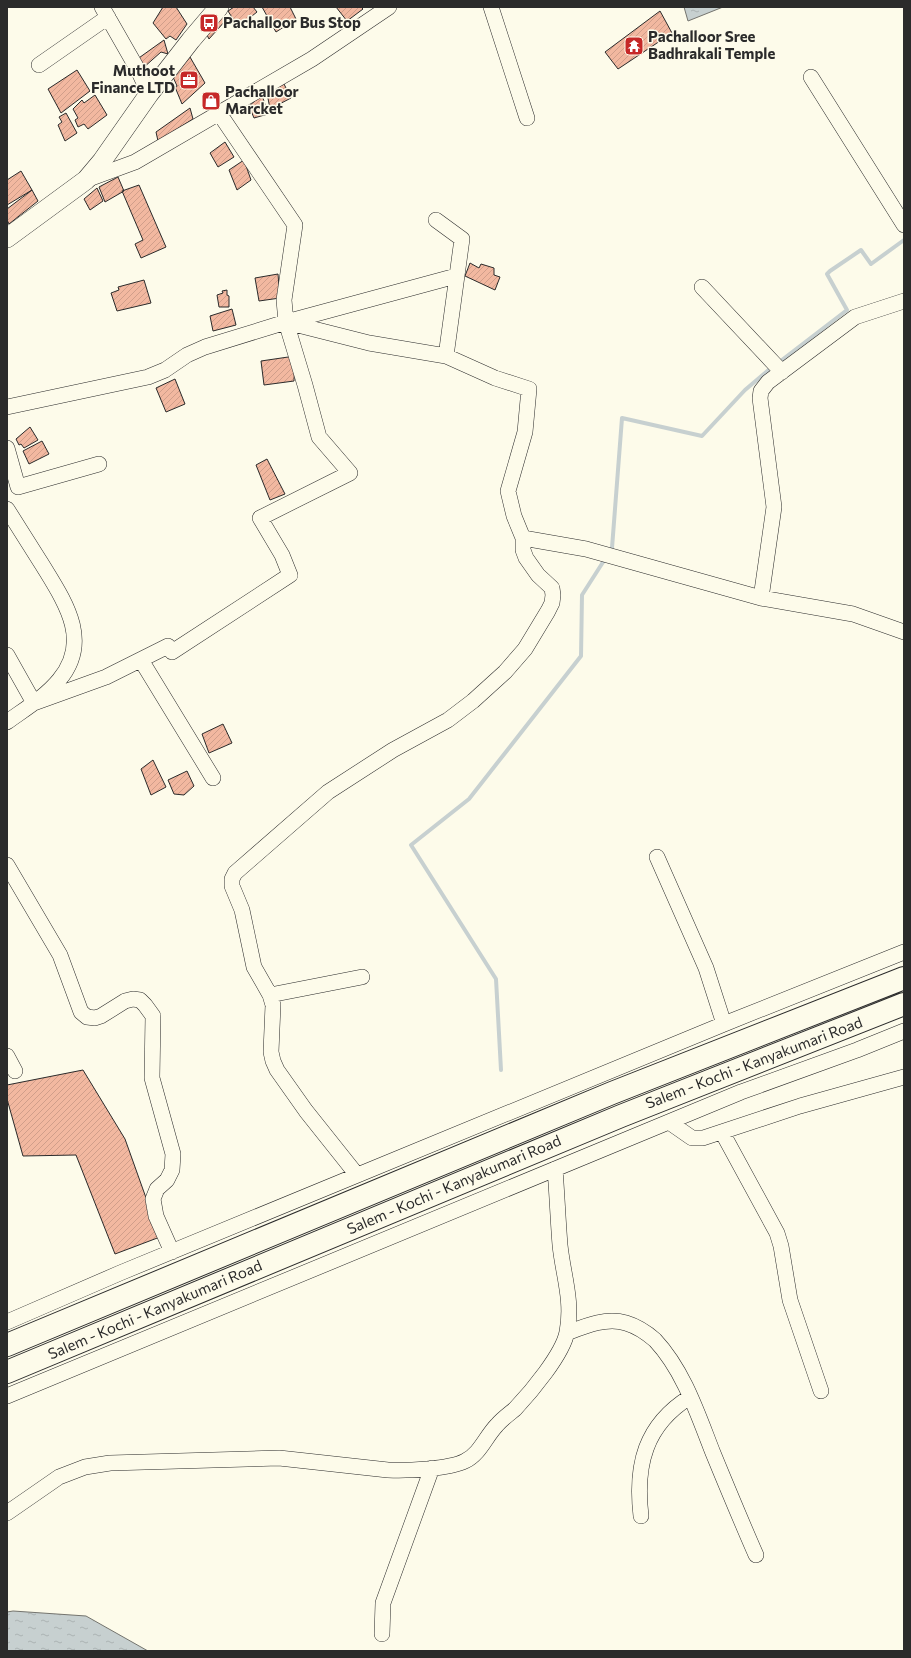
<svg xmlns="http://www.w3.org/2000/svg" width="911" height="1658" font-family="Commissioner,sans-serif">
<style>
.water{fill:url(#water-ripples);stroke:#74746e}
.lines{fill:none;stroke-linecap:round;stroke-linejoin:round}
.stream{stroke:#c7d0d0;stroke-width:4}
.building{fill:url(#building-hatch);stroke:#2b2b2b}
.minor-casing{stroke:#2b2b2b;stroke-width:16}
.major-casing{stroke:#2b2b2b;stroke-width:20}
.highway-casing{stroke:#2b2b2b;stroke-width:24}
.minor{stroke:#fdfbea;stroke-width:15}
.major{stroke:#fdfbea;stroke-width:19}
.highway{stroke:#fdfbea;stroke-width:22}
.labels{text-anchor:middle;stroke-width:3;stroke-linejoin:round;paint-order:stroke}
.poi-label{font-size:15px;font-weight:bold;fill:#2b2b2b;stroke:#fdfbea;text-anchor:start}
.street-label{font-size:15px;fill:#2b2b2b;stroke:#fdfbea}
</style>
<defs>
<pattern id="water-ripples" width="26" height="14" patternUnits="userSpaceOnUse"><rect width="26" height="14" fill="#c7d0d0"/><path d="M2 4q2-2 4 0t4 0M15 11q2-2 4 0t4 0" fill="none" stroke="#abb3b3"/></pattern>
<pattern id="building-hatch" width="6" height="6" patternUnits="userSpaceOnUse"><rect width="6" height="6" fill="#f2b8a0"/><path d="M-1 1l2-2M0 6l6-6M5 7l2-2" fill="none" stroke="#d09e8a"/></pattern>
</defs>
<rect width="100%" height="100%" fill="#fdfbea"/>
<path class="water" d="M684,7h39l-35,14z
M13,1611l73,5 62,35h-141v-39z"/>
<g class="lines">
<path class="stream" d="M778,363l69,-53 -20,-36 3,-3 31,-21 10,14 33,-24
M501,1070l-5,-91 -85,-134 58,-46 112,-143 1,-61 30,-47 10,-130 80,18 43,-46 27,-23"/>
</g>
<path class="building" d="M163,7h13l11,17 -11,16 -6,-4 -4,3 -13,-16z
M234,7h19l4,5 -19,15 -10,-16z
M262,7h28l6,12 -20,13z
M336,7h25l2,2 -16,12z
M660,11l12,22 -54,36 -13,-17z
M220,13l6,7 -17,19 -3,-6z
M164,40l4,14 -7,-2 -18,16 -7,-8z
M190,57l15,26 -23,21 -7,-17 2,-1 -4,-9z
M77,70l13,21 -29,22 -13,-24z
M284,84l7,14 -21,11 -3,-16z
M95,95l12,20 -19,14 -4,-5 -6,3 -3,-7 3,-2 -5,-9 9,-9 2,3z
M262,95l6,19 -14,4 -5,-12z
M190,108l3,11 -35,22 -2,-9z
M66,113l11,20 -12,8 -7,-16 4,-3 -3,-5z
M225,142l9,15 -16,10 -8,-14z
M244,160l7,20 -14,10 -8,-20z
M21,171l11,19 -25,15v-25z
M118,177l6,14 -19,11 -6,-15z
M139,185l27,62 -25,11 -6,-14 8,-4 -21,-49z
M97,188l6,13 -13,9 -6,-11z
M32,190l6,11 -29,23 -2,-4v-11z
M470,263l9,5 2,-4 13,4v7l6,2 -5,13 -30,-14z
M278,274l2,24 -21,3 -4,-23z
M144,280l7,23 -34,8 -6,-18 8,-3 -1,-3z
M227,290v5l2,1v11h-10l-2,-12 6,-2 -1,-2z
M232,309l4,16 -23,6 -3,-15z
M295,356l-1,25 -30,4 -3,-24z
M175,379l10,25 -19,8 -10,-24z
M30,427l8,13 -14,8 -3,-4 -2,1 -3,-6z
M42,441l7,13 -20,10 -6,-13z
M267,459l18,35 -15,6 -14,-35z
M223,724l9,19 -23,10 -7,-19z
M153,760l13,27 -15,8 -10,-26z
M187,771l7,15 -10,9 -10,-1 -6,-14z
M83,1070l42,69 35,98 -45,17 -39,-99 -53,1 -16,-57v-14z"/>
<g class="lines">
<defs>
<path id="minor" d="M102,7l36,63 11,24
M491,7l36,111
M39,65l69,-48
M811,77l93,148
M219,113l76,112 -11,75 2,22 83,21 77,13 49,22 34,11 -4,43 -17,59 6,25 9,22v12l3,8 12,17 14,13 1,7 -1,8 -4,8 -23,38 -20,23 -32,29 -25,19 -55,30 -65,42 -93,81 -3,6v7l10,24 12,57 16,28 3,10 -2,47 2,9 4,9 29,41 51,64
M86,180l49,-18 177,-103 77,-52
M436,220l26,19 -16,117
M702,287l80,85
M7,407l141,-30 17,-7 22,-15 18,-8 81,-25 170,-46
M7,448l11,39 81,-23
M7,509c12,19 24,38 36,57 22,36 49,75 16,114 -14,17 -34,29 -52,42
M523,538l63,11 175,49 92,16 51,18
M761,598l13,-91 -14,-109 1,-7 7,-9 87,-65 49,-16
M7,655l27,48 72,-26 62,-31 4,6 118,-77 -8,-20 -22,-37 90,-45 -31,-36 -14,-52 -19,-63
M141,660l72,118
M657,857l49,111 18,56
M7,865l53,90 21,57 6,5 8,1 6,-2 24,-15 8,-2 7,1 5,5 8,11 -1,62 21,76 -1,16 -5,10 -10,9 -4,10 3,17 16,36
M270,995l92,-18
M7,1056l8,15
M669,1122l23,16h11l97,-32 104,-29
M722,1132l55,101 4,13 9,54 31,91
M7,1322l113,-49 604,-249 180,-72
M567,1333c18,-7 39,-16 59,-10 10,3 21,10 29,17 29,31 43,75 58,113 14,34 28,68 43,102
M7,1396l734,-304 116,-42 47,-19
M7,1513l52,-36 26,-10 25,-4 169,-5 109,12c17,1 62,-1 77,-9 15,-7 21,-25 32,-36 5,-6 12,-11 18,-16 16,-17 48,-55 52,-77 6,-32 -4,-57 -7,-87 -2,-25 -3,-51 -5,-76
M641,1516c-6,-51 4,-91 49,-119
M382,1634l1,-31 49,-135"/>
<path id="major" d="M7,238l79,-58 16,-19 47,-67 42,-54 28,-33"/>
<path id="highway" d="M7,1345l605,-252 292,-115
M7,1372l614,-256 283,-112"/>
</defs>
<use href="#minor" class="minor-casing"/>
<use href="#major" class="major-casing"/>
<use href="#highway" class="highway-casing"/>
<use href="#minor" class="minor"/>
<use href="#major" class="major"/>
<use href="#highway" class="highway"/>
</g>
<defs>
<symbol id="bus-square" viewBox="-11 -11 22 22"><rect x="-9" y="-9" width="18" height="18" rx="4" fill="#c62828" stroke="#fdfbea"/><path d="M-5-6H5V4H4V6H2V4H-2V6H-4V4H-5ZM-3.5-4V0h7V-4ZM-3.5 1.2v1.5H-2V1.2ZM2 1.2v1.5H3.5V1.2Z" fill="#fff"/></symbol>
<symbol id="temple-square" viewBox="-11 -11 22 22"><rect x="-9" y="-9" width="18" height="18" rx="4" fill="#c62828" stroke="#fdfbea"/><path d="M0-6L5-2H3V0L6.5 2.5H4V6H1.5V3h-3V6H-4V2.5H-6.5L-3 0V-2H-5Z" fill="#fff"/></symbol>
<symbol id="office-square" viewBox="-11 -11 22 22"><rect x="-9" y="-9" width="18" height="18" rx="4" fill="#c62828" stroke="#fdfbea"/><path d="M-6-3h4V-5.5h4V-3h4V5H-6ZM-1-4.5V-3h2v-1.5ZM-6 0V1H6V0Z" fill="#fff"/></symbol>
<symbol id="shop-square" viewBox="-11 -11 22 22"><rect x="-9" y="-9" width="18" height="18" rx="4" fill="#c62828" stroke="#fdfbea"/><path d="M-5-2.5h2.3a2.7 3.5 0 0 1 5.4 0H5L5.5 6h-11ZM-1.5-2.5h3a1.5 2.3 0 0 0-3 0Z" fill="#fff"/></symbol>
</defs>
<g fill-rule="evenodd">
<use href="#bus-square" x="198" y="12" width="22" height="22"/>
<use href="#temple-square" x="623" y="35" width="22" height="22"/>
<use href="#office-square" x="178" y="69" width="22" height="22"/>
<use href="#shop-square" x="200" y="90" width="22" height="22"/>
</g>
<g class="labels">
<g class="poi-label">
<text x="223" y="28">Pachalloor Bus Stop</text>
<text x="648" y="42">Pachalloor Sree<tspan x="648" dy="17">Badhrakali Temple</tspan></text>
<text x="175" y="76" text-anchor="end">Muthoot<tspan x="175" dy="17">Finance LTD</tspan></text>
<text x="225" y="97">Pachalloor<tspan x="225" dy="17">Marcket</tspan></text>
</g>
<g class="street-label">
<text transform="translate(754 1063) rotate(-21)" y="5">Salem - Kochi - Kanyakumari Road</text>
<text transform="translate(454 1185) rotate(-23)" y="5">Salem - Kochi - Kanyakumari Road</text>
<text transform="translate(155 1310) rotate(-23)" y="5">Salem - Kochi - Kanyakumari Road</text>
</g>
</g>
<rect width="911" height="1658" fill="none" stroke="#2b2b2b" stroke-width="16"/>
</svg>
